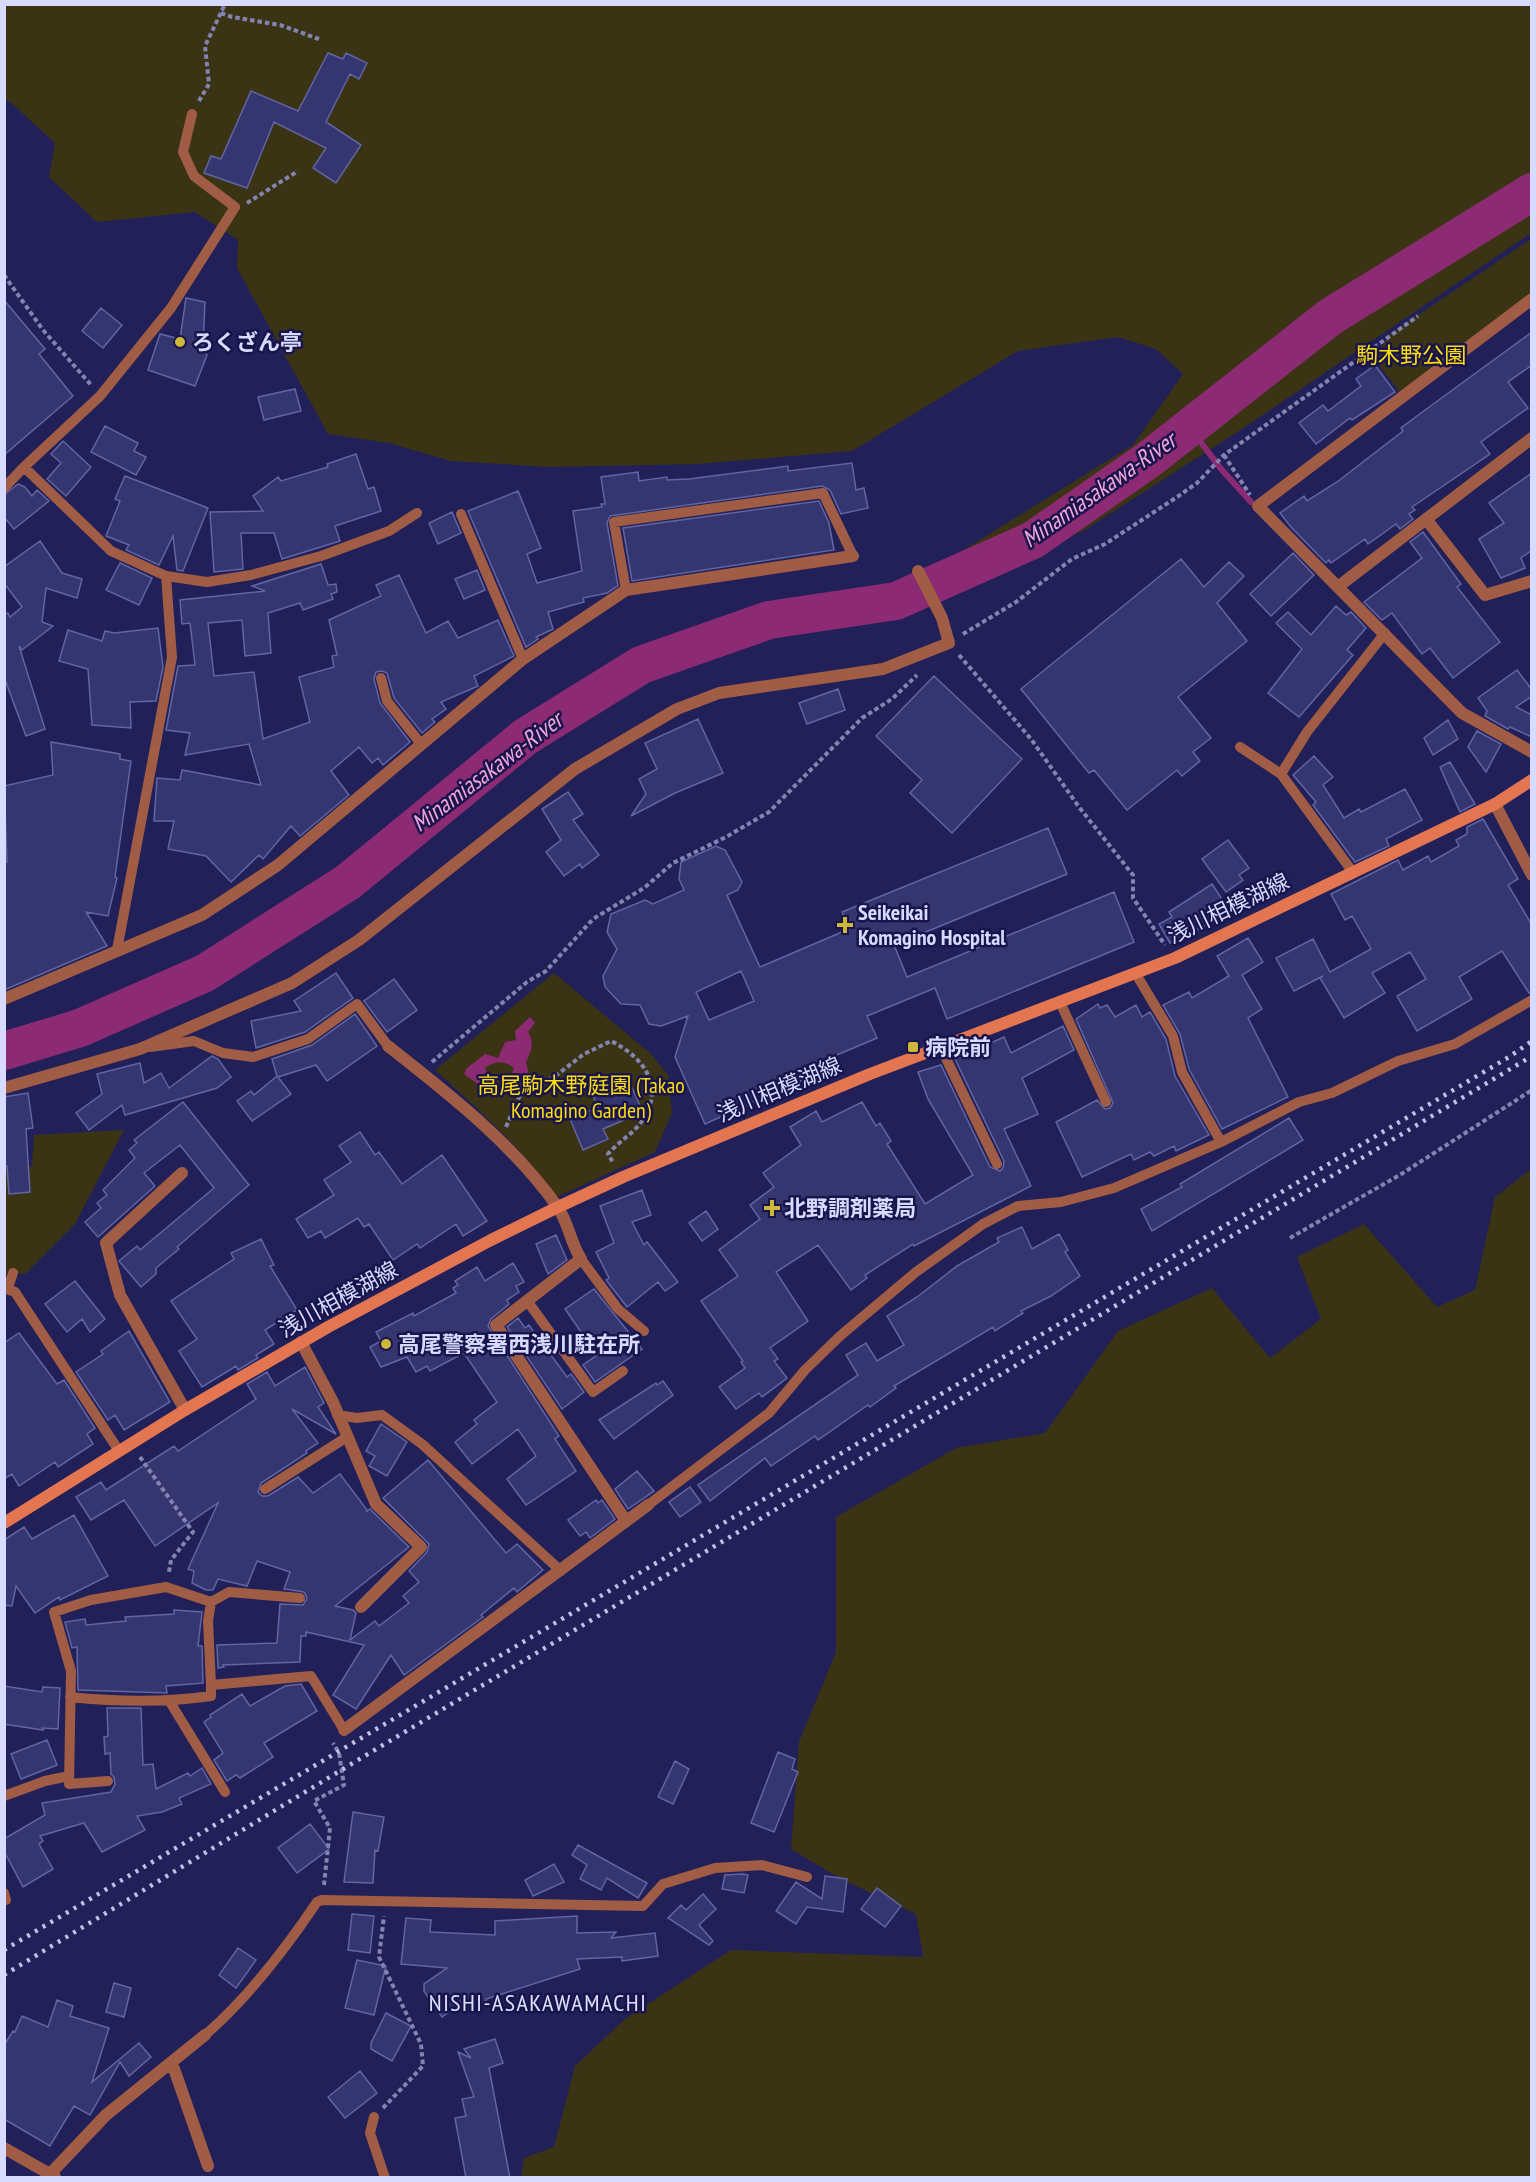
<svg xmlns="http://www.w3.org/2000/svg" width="1536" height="2182" font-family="'PT Sans Narrow','Noto Sans JP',sans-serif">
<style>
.green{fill:#3a3414}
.water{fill:#8c2b73}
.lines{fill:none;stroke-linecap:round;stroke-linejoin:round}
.stream{stroke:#8c2b73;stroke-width:6}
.river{stroke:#8c2b73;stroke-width:38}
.building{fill:#353670;stroke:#6065a4;stroke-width:1.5;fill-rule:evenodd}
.path{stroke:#8384b1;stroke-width:4;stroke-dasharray:4.5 3;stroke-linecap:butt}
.service{stroke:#a05c45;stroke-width:10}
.minor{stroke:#a05c45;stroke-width:12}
.secondary{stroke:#e37550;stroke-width:12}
.rail{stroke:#bec1e8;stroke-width:4.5;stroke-dasharray:3 6;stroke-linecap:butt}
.poi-dot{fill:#ceb837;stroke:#19154c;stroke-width:2}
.labels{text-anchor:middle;stroke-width:5;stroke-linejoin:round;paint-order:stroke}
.poi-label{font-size:22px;font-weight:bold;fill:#d7dbff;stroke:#19154c;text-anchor:start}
.park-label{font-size:22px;fill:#fcde0e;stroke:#19154c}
.street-label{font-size:22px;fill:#d7dbff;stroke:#19154c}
.water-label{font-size:24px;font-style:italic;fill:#f2a6da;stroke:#19154c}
.neighbourhood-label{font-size:24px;letter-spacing:1.5px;fill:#dce0fc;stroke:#19154c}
</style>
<rect width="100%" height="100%" fill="#222058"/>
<path class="green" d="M4,5h1527v228l-289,196 -159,102 -86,36 -32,-18 168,-104 50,-71 -27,-25 -38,-12 -100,14 -166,100 -155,13 -148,3 -98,-6 -62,-18 -61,-9 -91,-166 1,-28 -43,-28 -98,10 -48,-45 6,-34 -46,-42 -4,-1z
M1531,239v60l-128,97 -29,-37 16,-25z
M554,973l97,81 17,21 4,38 -17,39 -98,45c-35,-49 -78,-87 -122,-127z
M124,1130l-49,94 -50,50 -20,-1 -1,-102 28,-5 2,-31z
M1531,1169v1008l-1010,1 3,-20 30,-11 21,-81 50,-47 106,-69 192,7 -7,-43 -77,-36 -48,-29 8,-107 37,-90v-135l120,-69 89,-15 73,-102 94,-43 58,70 51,-39 -24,-62 67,-33 73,83 38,-17 20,-93z"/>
<path class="water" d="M530,1017l5,6 -7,9c7,10 3,20 -2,30 4,14 5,27 -14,27l-2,-11 4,-10c-9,-8 -19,-7 -29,0l3,7 -3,7 -7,2 -14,-10 3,-6 18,-14 13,4 7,-16 11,-2 -1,-9z"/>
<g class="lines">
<path class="stream" d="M1189,427l33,43 29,32"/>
<path class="river" d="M4,1051l76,-23 125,-55 143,-91 177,-145 116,-72 128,-45 127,-19 137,-61 115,-80 182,-143 202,-125"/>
</g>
<path class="building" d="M328,53l15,6 3,-6 21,10 -8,16 -9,-5 -24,48 35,23 -25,38 -23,-15 13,-20 -52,-26 -27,66 -43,-15 7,-17 10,3 30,-68 47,20z
M186,298l19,4 -2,44 4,9 -12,31 -47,-16 12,-36 20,5z
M4,300l41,49 -6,5 34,42 -69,59z
M101,308l21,17 -19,23 -21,-17z
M1532,332v33l-24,17 20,26 -47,34 9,12 -78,53 3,3 -6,4 4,5 -13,10 -4,-5 -28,20 -3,-5 -34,24 -2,-3 -3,3 -35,-36 -11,-14 24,-17 3,5 30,-19 66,-51 -2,-3 20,-15z
M1375,365l20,27 -43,28 -2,-2 -34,26 -17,-21 24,-18 5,6 33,-25 -5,-7z
M295,389l6,22 -37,9 -6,-23z
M105,426l33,17 -4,8 12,6 -10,18 -45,-23z
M63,441l28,26 -25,29 -19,-17 14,-16 -10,-9z
M356,454l12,35 6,-2 7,24 -46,15 5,15 -58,18 -8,-26h-33l2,36 -29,3 -4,-60 53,-1 -10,-15 25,-19 3,4 47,-14 -1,-3z
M852,463l4,27 8,-2 4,20 -27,6 -11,-24 -8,-4 -212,30 -3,7 11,63 -11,7 -24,5 1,4 -36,10 5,17 -17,8 2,2 -12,8 -58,-136 50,-20 23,57 -14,6 10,29 45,-12 -9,-60 29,-4 -1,-3h4l-4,-27 37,-5 1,9 28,-4v3l22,-1 99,-13v5z
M1532,473v77l-11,8 4,10 -24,10 -22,-39 25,-16 -15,-20z
M125,476l83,32 -25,63 -6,-1 -4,-34 -14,29 -33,-15 3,-5 -23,-9 14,-35 -5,-2z
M18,484l7,3 7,9 5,-6 12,11 -35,28 -10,-12v-22z
M819,501l10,22 5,27 -202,31 -9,-53z
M452,512l9,21 -23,11 -9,-21z
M1423,532l38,52 -4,3 43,55 -47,36 -23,-30 -8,6 -30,-41 -10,7 -18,-18 58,-44 -12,-16z
M40,541l22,32 20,6 -5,19 -31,-10 -4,34 11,4 -31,24 -3,-4 26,83 -19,7 -22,-59v-63l4,-1 2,4 12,-10 -18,-24v-16z
M1293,553l21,22 -43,41 -21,-22z
M1181,559l23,28 25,-25 15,14 -27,27 30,38 -69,56 33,41 -18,14 7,9 -18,15 -5,-6 -50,40 -33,-40 -5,3 -68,-84z
M120,563l32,15 -13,27 -33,-15z
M321,564l7,21 8,-1 1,8 -6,2 2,5 -30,11 -3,-7 -32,10 3,40 -26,3 -3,-36 -34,3 6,53 40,-4 9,67 47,-17 -11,-45 35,-10 -2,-11 5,-1 -8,-35 52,-24 -5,-11 23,-10 27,58 22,-12 10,17 40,-18 16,36 -40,20 4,10 -37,16 5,7 -14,10 3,3 -13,11 -28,-35 -7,-25 -5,-2 -6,1 -2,7 6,24 30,39 -27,23 -5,-7 -6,5 -13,-16 -28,24 18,24 -49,41 -9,-10 -28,33 -4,-4 -28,27 -25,-26 -38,-7 6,-28h-20l3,-43 23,2 2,-10 79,15 -12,-41 -64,11 5,-22 -24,-3 12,-64 17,-1 -5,-42 -8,1 -2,-24 85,-9 -13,-5z
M477,570l8,20 -21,9 -9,-20z
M1336,606l10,9 5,-3 15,16 -19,22 6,5 -54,62 -31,-24 34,-44 -26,-26 12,-11 23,23z
M158,628l5,39 -7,34 -26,1 1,26 -39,-3 -4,-56 -29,-8 9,-31 34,11 3,-10 9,2z
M1517,670l15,20v6l-16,11 16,8v22l-22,-10 -2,2 -23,-13 2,-5 -9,-13z
M934,676l88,83 -70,74 -42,-40 12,-13 -46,-44z
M838,689l7,21 -38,14 -8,-21z
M698,719l25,54 -48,20 -44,23 15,-22 -7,-15 18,-10 -12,-26z
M1448,720l10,19 -25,16 -9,-17z
M1477,731l24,13 -15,28 -18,-25z
M51,742l69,12v5l11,2 -16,116 2,1 -9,38 -22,-4 21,34 -103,44 1,-128h2l-3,-76 49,-11z
M1314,756l19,21 -10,8 21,33 15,-9 2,3 44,-23 17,31 -36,19 3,7 -34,16 -42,-57 3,-3 -23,-27z
M1450,762l25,42 -15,8 -20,-45z
M568,792l15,22 -10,6 26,35 -17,13 -2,-4 -16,12 -18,-24 15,-12 -19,-31z
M1483,819l35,60 -10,6 24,40v68h-3l-27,-42 -43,26 13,22 -55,32 -20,-35 29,-17 -16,-27 -38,21 13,20 -41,25 -24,-40 3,-2 -29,15 -18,-33 37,-19 17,33 41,-23 -19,-33 -7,4 -14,-26 67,-34 5,10 25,-14 3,6 28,-16 -3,-6 11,-6v-7z
M1048,828l19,46 -173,71 13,32 207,-85 20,50 -187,77 -12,-31 -68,28 10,22 -52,22 2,9 -122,55 -30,-67 13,-41 -27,10 -12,-2 -9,-19 -19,-1 -16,-17 -2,-11 14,-27 -10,-17 4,-18 34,-14 8,4 31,-14 -5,-11 2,-17 35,-16 9,4 17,32 -4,8 -11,5 33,72 89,-38 -7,-17zM741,971l13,30 -45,19 -13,-28z
M1228,840l21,28 -10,7 4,5 -17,12 -24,-33z
M1212,884l17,26 -30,20v-2l-29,15 -11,-19 13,-7 -3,-5z
M1248,938l15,24 -21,13 20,34 -14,9 40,79 -66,32 -33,-60 -9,-35 -17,-29 26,-13 3,6 37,-22 -12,-20z
M336,973l17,25 -48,34 -49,16 -5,-27 50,-10 -7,-10z
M394,979l23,31 -30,22 -23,-31z
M1098,1004l2,4 7,-3 8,12 21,-12 6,12 8,-5 16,27 9,37 34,59 -33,16 -2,-5 -20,10 -4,-4 -16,8 -3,-6 -49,23 -26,-55 41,-22 8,9 5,-1 3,-5 -37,-84z
M355,1014l22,32 -50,35 -11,-16 -38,12 13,17 -39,27 -15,-20 14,-10 3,4 23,-19 -5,-17 40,-14z
M1063,1026l11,24 -52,28 16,36 -34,15 27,57 -117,60 -1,-2 -48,31 2,3 -16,12 -33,-45 -42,27 32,49 -38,27 8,11 -4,2 13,17 -25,19 -3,-4 -23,16 -17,-22 26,-19 -4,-6 2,-1 -42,-60 37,-25 -19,-26 41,-31 -10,-14 24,-18 -11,-14 38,-28 -11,-18 26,-16 6,11 40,-20 14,24 4,-3 11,18 -4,3 38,60 48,-29 -45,-76 -10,-27 23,-7 49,102 10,4 3,-3 1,-7 -49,-102 49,-22 7,16z
M212,1056l6,3 13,18 -14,11 -92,27 -3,-10 -33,25 -13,-17 26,-19 -5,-20 43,-11 4,20 17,-10 8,15z
M629,1081l14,31 -40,17 5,10 -25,11 -13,-31 28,-12 -5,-11z
M28,1093l5,35 -7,1 4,63 -21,2 -2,-28h-3v-69z
M183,1102l66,83 -72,62 2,2 -23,19v6l-15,13 -22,-26 18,-15 3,4 74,-62 -34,-43 -36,28 11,13 -57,51 -13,-15 16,-14 -4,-5 10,-8 -4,-5 32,-32 -6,-8 8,-7 -3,-3z
M1289,1118l14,22 -151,91 -11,-22 41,-22 -2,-3z
M360,1132l15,23 4,-3 23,32 40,-29 45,66 -24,15 -7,-12 -36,24 -3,-4 -24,16 -24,-36 -5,3 -6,-9 -33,20 -4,-7 -13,7 -12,-19 38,-24 -10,-15 27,-18 -12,-16z
M642,1190l9,25 -19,7 12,23 3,-3 31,40 -13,9 -7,-9 -31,25 -21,-27 3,-2 -13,-26 18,-9 -14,-37z
M706,1211l12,18 -16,12 -13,-18z
M1022,1227l10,22 27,-15 9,16 -3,2 15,24 -29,20 -30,15 2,2 -28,18 -2,-4 -99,59 2,2 -26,19 -2,-2 -50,35 -3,-4 -44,30 -6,-8 -55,43 -12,-16 160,-110 -12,-20 20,-12 11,18 27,-16 -17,-29 30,-19 40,-31 42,-24 -2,-4z
M556,1235l11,25 -19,14 -12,-30z
M261,1239l13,26 -4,1 27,44 -32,20 9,14 -18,11 2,3 -20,12 -2,-4 -34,21 -23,-36 18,-12 -26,-38 63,-42 -3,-6z
M513,1263l11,19 -8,4 3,6 -12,8 2,4 -18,15 -3,7 71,110 -4,3 21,32 -50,34 -19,-26 29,-23 -18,-27 -46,35 -17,-22 22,-18 -3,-4 23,-18 -33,-49 -34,18 -3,-5 -11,6 -9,-15 -26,10 -11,-20 11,-6 -5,-9 37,-19 1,3 42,-23 -3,-5 5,-3 -3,-4 22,-14 8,14z
M75,1281l30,38 -15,13 -8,-13 -15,13 -22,-28z
M594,1289l48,60 -47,33 -12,-17 14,-10 -32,-46z
M518,1318l7,10 4,-3 38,52 4,-3 13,18 -22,17 -55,-82z
M129,1331l41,71 -46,28 -9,-15 -7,5 -32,-48 27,-18 -2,-3z
M19,1333l38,51 7,-4 31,48 -8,6 6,10 -35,23 -3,-5 -36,24 -7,-12 -8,5v-136z
M305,1367l19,36 -6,4 18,27 -44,-25 26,34 -12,8 1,2 -46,30 -3,9 4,4h6l30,-19 15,16 27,-19 27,36 -1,2 4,-3 39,38 -74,59 18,4 3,3 -6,27 25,-19 4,5 30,-23 -6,-7 16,-14 -10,-11 18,-19 2,-8 -46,-46 45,-38 78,93 11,-9 26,26 -26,22 -3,-4 -33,27 2,2 -79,58 -13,-20 -35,54 -23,-14 31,-50 -58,-13v4h-5l-1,26 -77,3 1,2 -6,1 -1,-23 60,-2 3,-39 23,1 4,-7 -3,-6 -20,-3 6,-17 -33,-11 -10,25 -29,-7 -5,11h-7l-14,-7 2,-12 -6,-2 30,-66 -63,43 -31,-46 -33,20 -15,-23 25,-15 5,8 68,-44 4,5 78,-52 -9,-15 20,-12 8,14z
M663,1381l10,14 -59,44 -15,-19 57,-37 1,2z
M381,1424l26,18 -20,34 -18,-10 6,-10 -9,-5z
M637,1471l17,20 -26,18 -13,-20z
M690,1487l11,15 -21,15 -11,-15z
M596,1500l2,3 4,-3 13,19 -25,19 -4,-6 -6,4 -12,-16z
M74,1515l34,61 -48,24 -1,-3 -24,16 -19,-27 -4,20 -8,-1v-65l20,-13 8,12z
M174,1610l28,2 -4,34h4l1,37 -37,3 1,7 -89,-3 -1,-43 -5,1 -7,-26 20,-3 1,6 40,-4 -1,-4 49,-3z
M301,1684l16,27 -53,32 9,14 -33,21 -4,-3 -9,6 -13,-21 9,-7 -19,-31 7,-5 -1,-2 32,-21 8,12 35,-20z
M4,1686l38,6 1,-5 17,1 -2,41 -16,-1 1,2 -39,-6z
M107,1708h34l2,57 10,-1 3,25 32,-16 2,3 12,-8 9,16 -32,14 3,6 -20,8 -25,4 8,14 -43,22 -18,-29 -44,13 3,5 -4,3 14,25 -30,18 -19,-36v-12l41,-24 -3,-12 69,-11 4,-8 -1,-7 -3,-3 -1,-21 -5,1 -1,-17 4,-1z
M47,1740l10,25 -36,14 -10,-25z
M778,1752l17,7 -3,10 6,3 -24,60 -23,-9z
M675,1761l14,8 -16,35 -15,-7z
M353,1812l31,5 -6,34 -3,-1 -2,33 -29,-1z
M310,1824l19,25 -32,24 -19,-25z
M578,1845l69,38 -9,15 -31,-20 -6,12 -21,-11 7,-14 -15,-10z
M554,1864l10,18 -31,14 -8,-16z
M743,1874l5,1 -4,18 -22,-4 3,-14z
M825,1876l22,3 -4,33 -36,-5 -11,17 -20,-13 20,-29 26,17z
M877,1888l24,18 -16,21 -24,-18z
M703,1894l13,15 -17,16 14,16 -4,4 -41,-27 13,-13 5,5z
M352,1914l22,2 -4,37 -22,-3z
M577,1916v17l39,-1 -5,6 44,-5 3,23 -36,5v-4l-45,2 3,10 -94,30v4l-26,1 -18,13 -18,-26v-7l23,-16 -46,-4 5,-46 25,2 -1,12 65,3v-14z
M238,1948l18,12 -20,28 -17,-13z
M357,1960l29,6 -12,49 -29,-7z
M114,1983l17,5 -7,29 -18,-5z
M57,2000l16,6 -3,10 39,12 -17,54 47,-39 12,14 -22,19 -9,-14 -30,53 -16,-9 -24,40 -46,-27v-74l9,-14 2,1 7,-16 26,11z
M386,2013l25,13 -19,35 -21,-12v-6z
M495,2039l8,24 -14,5 21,110h-44l-11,-60 11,-2 -4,-17 12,-2 -16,-45 13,6 -7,-9z
M360,2071l17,22 -32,25 -17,-21z"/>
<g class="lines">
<path class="path" d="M221,13l11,4 48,8 39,14
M199,101l10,-17 -4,-38 20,-42
M247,203l51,-32
M4,275l39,55 48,55
M1224,455l26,40
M963,634l53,-32 56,-43 33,-15 72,-47 20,-14 27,-28 194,-139
M959,655l72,84 48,68 54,68v23l32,47
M432,1062l95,-80 19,-11 47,-52 51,-31 29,-25 53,-26 43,-25 93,-94 30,-19 25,-24
M506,1127l14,-32 34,-18 30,-23 27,-13c32,16 55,45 31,80 -8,12 -24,21 -34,33l6,10
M1290,1238l113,-65 129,-83
M140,1457l53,75 -22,28 -2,12
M324,1885l6,-57 -16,-27 30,-16 -5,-32 -6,-10
M383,2108l40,-42 -2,-22 -42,-87 5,-41"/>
<path class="service" d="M24,467l76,-71 71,-88 64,-101 -41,-31 -11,-24 9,-38
M4,488l20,-21 87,84 55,25 6,81 -55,293
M461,514l62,145
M166,576l41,6 44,-7 70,-19 68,-25 28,-18
M626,590l-12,-68 209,-29 30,63
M381,678l6,23 34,43
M1240,747l41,27 71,97
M1281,774l26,-42 78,-99
M1136,974l37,62 9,36 39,70
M1060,1002l46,100
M150,1047l44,-6 29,12 30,4 55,-18 49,-35 31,42
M941,1048l56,116
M581,1259l37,50 26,22
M4,1288l11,4 104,159
M8,1288l5,-15
M528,1302l65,90 30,-21
M337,1415l20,3 25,-3 40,29 139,127
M265,1489l82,-52
M648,1505l121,-92 36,-43 35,-34 76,-64 67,-48 35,-18 43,-4 53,-14 107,-46 78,-40 33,-9 66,-32 57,-17 77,-44
M211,1602l18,-10 71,6
M70,1697c48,5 93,6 141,-1v-11
M170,1702l55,90
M108,1781l-39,3 2,-113 -17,-59 37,-12 75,-13 45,15 -3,19 3,64 100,-9 33,54
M4,1796l41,-15 24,-5
M4,1893l2,7
M205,2035c42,-36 81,-87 112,-133l5,-2 321,6 20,-22 52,-16 47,-3 45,12
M374,2117l-4,16 15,45"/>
<path class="minor" d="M1532,299l-274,207 204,207 70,39
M1426,519l59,76 47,-14
M1339,586l193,-148
M1495,804l37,71
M4,999l198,-84 76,-50 245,-206 103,-69 227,-34
M388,1046c61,48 123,96 169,160 12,17 13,36 24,53l-85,66 130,196
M4,1088l136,-39 152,-66 67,-43 216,-171 102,-60 42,-16 164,-24 66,-26 -7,-25 -24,-47
M182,1173l-76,70 14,52 65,115
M301,1342l32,60 43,102 45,43 -60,60
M344,1730l304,-225
M172,2063l36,103
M4,2148l51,29
M51,2173l55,-58 99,-80"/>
<path class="secondary" d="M4,1523l181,-113 143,-83 163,-87 67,-33 65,-30 247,-103 305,-116 320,-154 37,-24"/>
<path class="rail" d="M4,1950l1505,-893 23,-16
M4,1975l339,-206 1189,-713"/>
</g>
<g class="poi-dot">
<circle cx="180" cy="342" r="6"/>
<path d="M842 916h6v6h6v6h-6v6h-6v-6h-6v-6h6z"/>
<rect x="907" y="1041" width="12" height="12" rx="3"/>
<path d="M769 1199h6v6h6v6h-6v6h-6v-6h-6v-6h6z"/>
<circle cx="386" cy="1344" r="6"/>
</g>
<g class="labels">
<g class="poi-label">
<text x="192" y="350">ろくざん亭</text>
<text x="858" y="920">Seikeikai<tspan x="858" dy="25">Komagino Hospital</tspan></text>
<text x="925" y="1055">病院前</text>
<text x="784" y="1216">北野調剤薬局</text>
<text x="398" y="1352">高尾警察署西浅川駐在所</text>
</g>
<g class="park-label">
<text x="1411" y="363">駒木野公園</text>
<text x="581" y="1093">高尾駒木野庭園 (Takao<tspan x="581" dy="25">Komagino Garden)</tspan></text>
</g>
<g class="street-label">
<text transform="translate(1228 908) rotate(-26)" y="8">浅川相模湖線</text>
<text transform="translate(779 1089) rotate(-23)" y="8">浅川相模湖線</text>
<text transform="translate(338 1299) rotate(-29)" y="8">浅川相模湖線</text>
</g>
<g class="water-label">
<text transform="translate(1099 490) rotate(-35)" y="8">Minamiasakawa-River</text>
<text transform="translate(487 772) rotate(-37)" y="8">Minamiasakawa-River</text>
</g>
<g class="neighbourhood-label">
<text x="538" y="2011">NISHI-ASAKAWAMACHI</text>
</g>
</g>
<rect width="1536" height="2182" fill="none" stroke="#d7dbff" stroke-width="12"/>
</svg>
